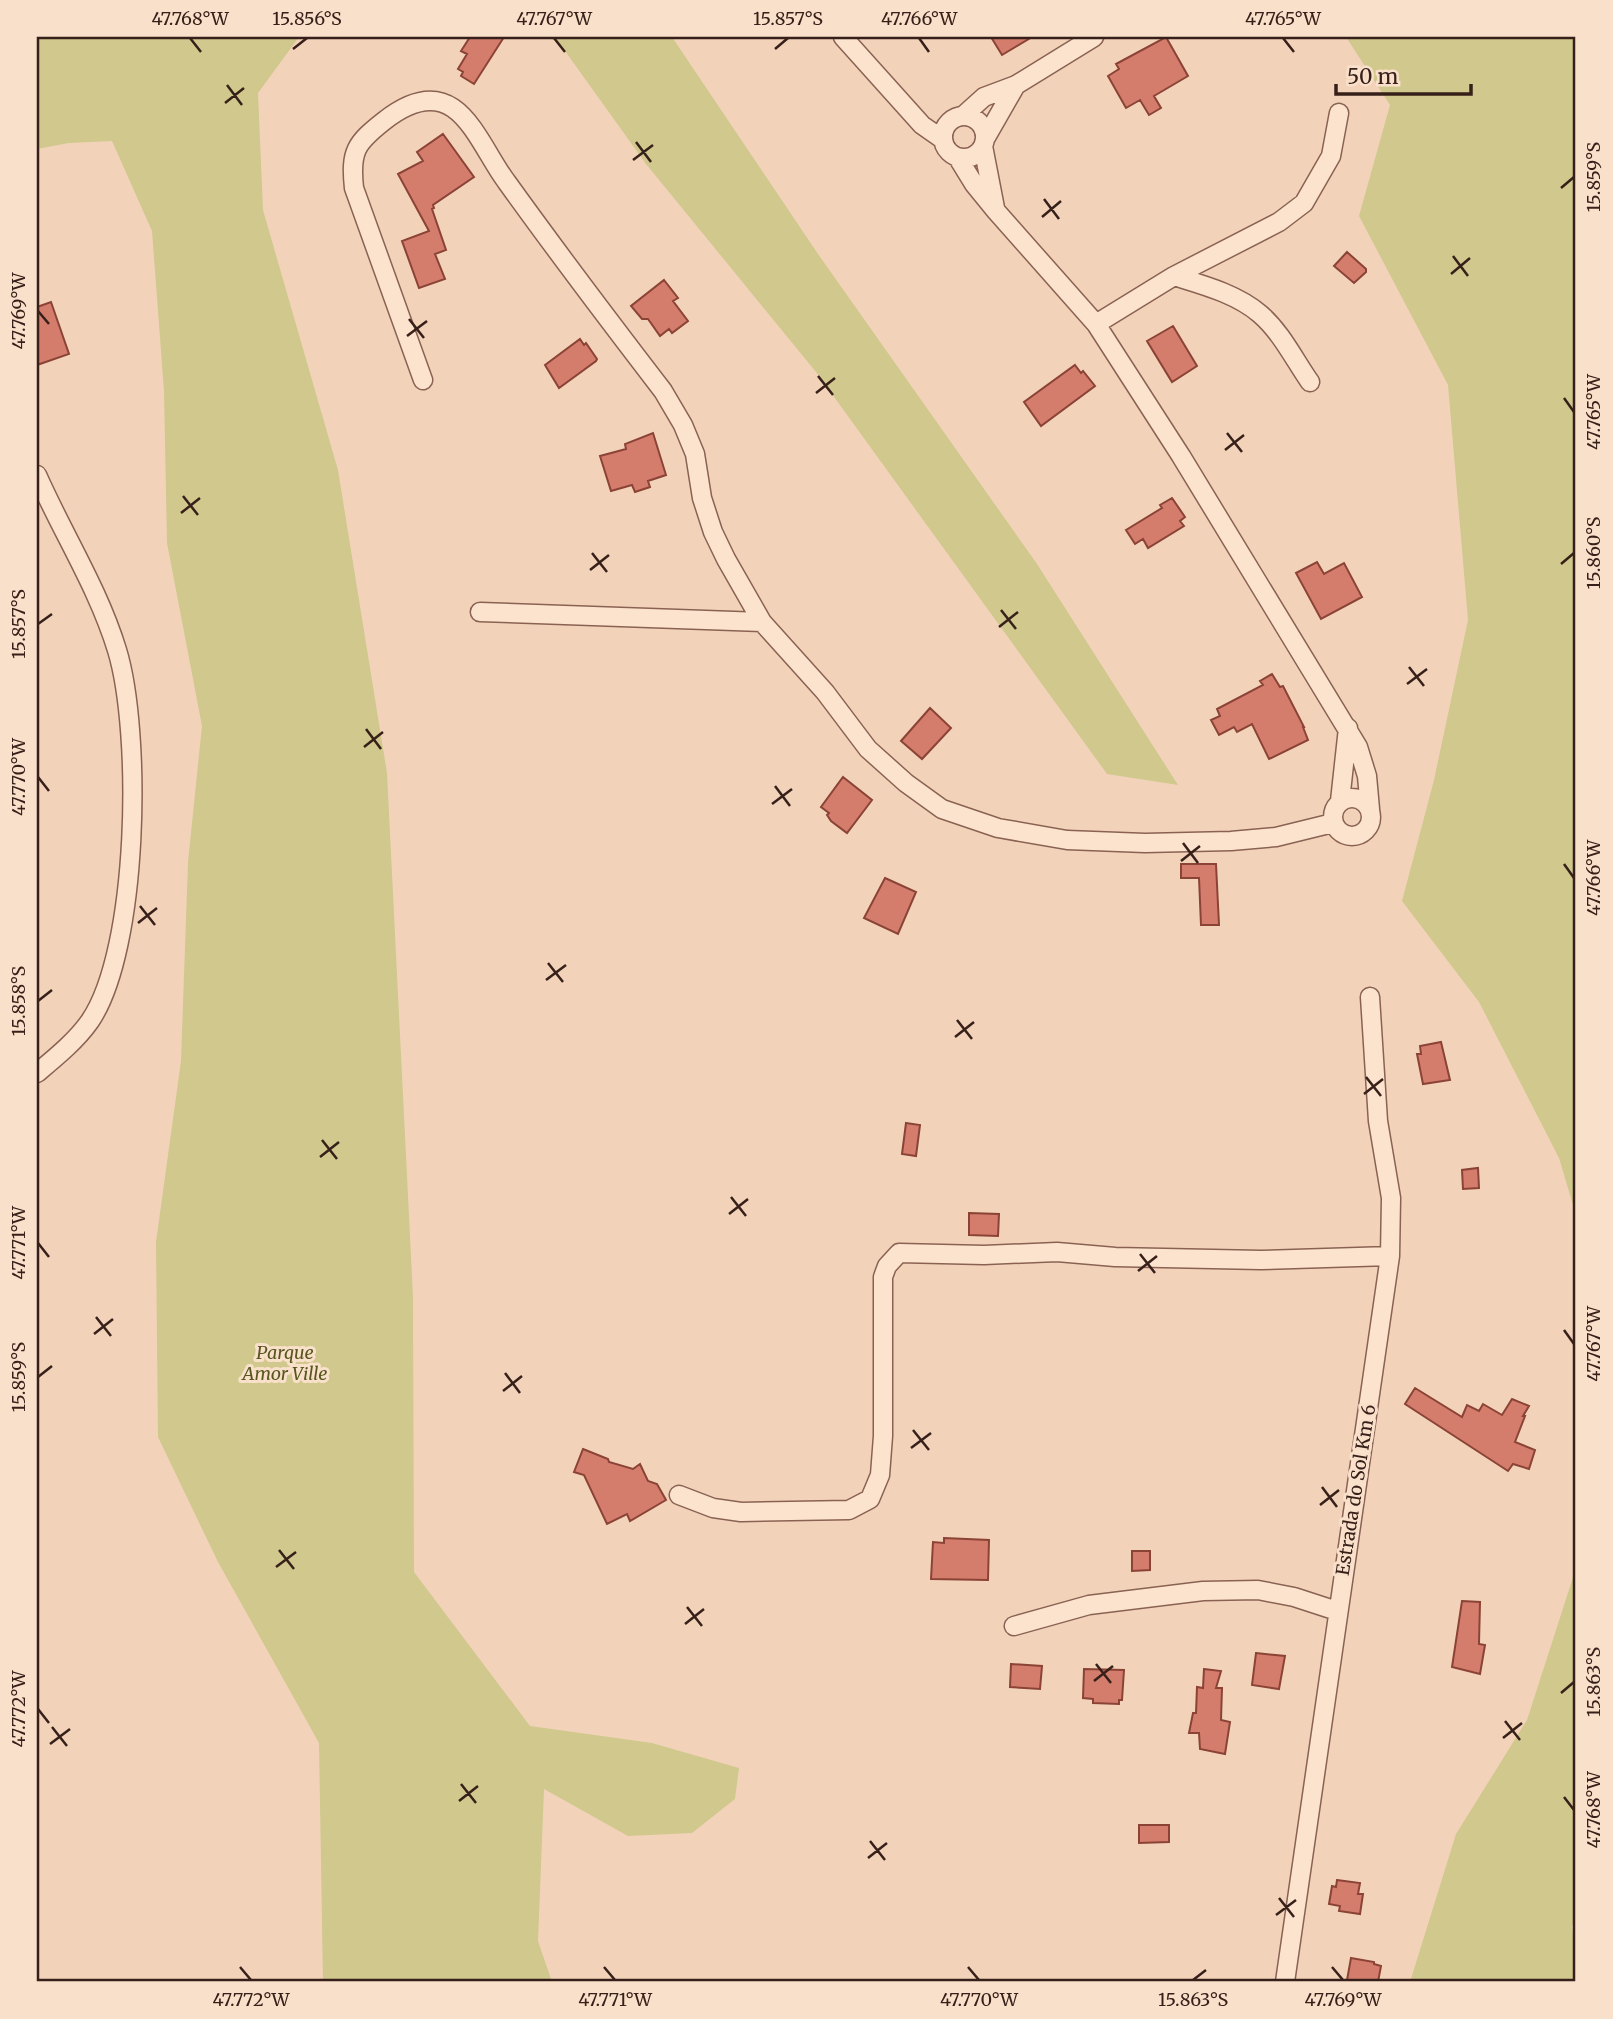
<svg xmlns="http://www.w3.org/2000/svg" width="1613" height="2019" font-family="Merriweather,serif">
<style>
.green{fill:#d0c88d}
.building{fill:#d47d6c;stroke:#8b4336;stroke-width:2}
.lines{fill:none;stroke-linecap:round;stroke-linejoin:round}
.minor-casing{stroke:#8a6253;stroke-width:21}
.minor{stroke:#fce3cd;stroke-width:18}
.ticks{fill:none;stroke:#372019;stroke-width:2.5}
.labels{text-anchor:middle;stroke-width:6;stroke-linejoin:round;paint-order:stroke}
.park-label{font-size:18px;font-style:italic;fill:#56561e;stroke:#f9e0ca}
.street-label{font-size:18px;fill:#372019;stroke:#f9e0ca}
.neatline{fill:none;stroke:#372019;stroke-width:2.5}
.ticks-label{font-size:18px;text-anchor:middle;fill:#372019}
</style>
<rect width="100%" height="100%" fill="#f2d3ba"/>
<path class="green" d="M37,37h262l-41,56 5,117 75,260 49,303 26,524 1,275 116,154 122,17 87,25 -4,31 -43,34 -64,3 -84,-47 -6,152 14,41h-229l-4,-239 -101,-181 -60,-125 -2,-195 25,-181 7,-199 14,-136 -35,-183 -3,-152 -12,-160 -40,-90 -43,2 -32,6z
M549,37h123l146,217 219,310 141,221 -71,-11 -291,-402 -170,-208 -86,-120z
M1346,37h230v1178l-17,-57 -80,-156 -77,-101 32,-121 34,-160 -20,-235 -89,-169 31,-111z
M1576,1568v352l-4,6 4,33v23h-166l46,-148 71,-114z"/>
<path class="building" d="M470,37h34l-30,47 -13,-8 2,-4 -5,-3 9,-15 -6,-3z
M991,37h41l-30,18z
M1166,37l22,39 -34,20 7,12 -12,7 -9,-15 -14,8 -18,-32 11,-7 -3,-5z
M443,134l31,43 -41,28 1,3 -2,1 14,41 -11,4 10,25 -26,9 -17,-47 27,-10 -31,-57 25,-13 -6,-9z
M1347,252l19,17v3l-12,11 -20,-17z
M664,280l14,18 -5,3 15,20 -16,12 -3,-4 -9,7 -12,-17h-6l-11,-13z
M51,302l18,52 -32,11v-58z
M1173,326l24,40 -25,16 -25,-41z
M580,339l4,6 2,-2 11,16 -1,2 -37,27 -14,-23z
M1075,365l6,8 2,-2 12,15 -54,40 -17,-24z
M653,433l13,42 -18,6 2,6 -15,5 -3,-7 -21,6 -11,-35 26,-7 -1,-5z
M1172,498l13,19 -5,4 4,5 -36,22 -5,-9 -8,5 -9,-14 36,-22 -2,-3z
M1317,562l7,12 20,-11 18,34 -41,22 -25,-46z
M1272,674l8,13 3,-1 21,41h-1l5,13 -39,19 -17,-35 -15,8 -3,-5 -15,8 -8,-15 9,-4 -3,-7 46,-24 -3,-4z
M930,708l21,20 -29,31 -21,-18z
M843,777l29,23 -25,33 -16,-12 -4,-6 2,-2 -8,-6z
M1181,864h35l3,61h-18l-2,-47h-18z
M885,878l31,14 -18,42 -34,-16z
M1441,1042l9,38 -27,4 -6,-30h4l-1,-8z
M906,1123l14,2 -4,31 -14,-2z
M1478,1168l1,20 -16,1 -1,-19z
M969,1213l30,1 -1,22 -29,-1z
M1415,1388l47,29 5,-12 12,6 4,-7 19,11 10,-16 17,7 -6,10h2l-10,26 20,8 -6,19 -16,-5 -5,7 -103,-67z
M583,1449l25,10 1,3 24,7 7,-5 8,17 9,3 9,16 -36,21 -3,-7 -20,10 -23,-49 -10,-3z
M944,1538l45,2 -1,40 -57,-1 2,-37 11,1z
M1132,1551h18v19l-18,1z
M1462,1601l18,1 -1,42 6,1 -5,29 -28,-7z
M1256,1653l29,3 -6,33 -27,-4z
M1011,1664l31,2 -2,23 -30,-2z
M1084,1669l40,1 -2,30h-3v4l-26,-1v-4l-10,-1z
M1204,1669l17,2 -5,17h6l-1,32 9,2 -5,32 -25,-5 -1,-16h-10l4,-20h3l1,-26 6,1z
M1139,1825h30v17l-30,1z
M1337,1880l23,3 -2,11h5l-3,20 -21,-3 1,-5 -11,-2 3,-18 4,1z
M1351,1958l23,4v2l7,2 -3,16 -31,-2z"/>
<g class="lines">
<defs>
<path id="minor" d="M843,37l79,88 20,14
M964,115l20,-18 32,-12 78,-48
M943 137a21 21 0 1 1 42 0a21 21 0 1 1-42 0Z
M985,139l31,-54
M983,146l12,62
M958,158l16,26 22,27 100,113 85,132 177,291 9,29 3,33
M1174,276c29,9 63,18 86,38 21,18 34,45 50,68
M1096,324l78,-48 105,-54 25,-19 27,-47 8,-43
M423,380l-69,-192c-4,-37 2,-45 30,-67 19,-15 45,-29 69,-13 22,15 37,52 53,73 51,71 104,141 157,210l20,34 12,29 7,44 11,34 13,27 36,63 63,70 43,57 38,34 36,26 56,19 69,12 78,3 86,-2 45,-4 57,-14
M37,475c26,59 61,113 80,175 25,82 22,299 -27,371 -14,20 -35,37 -53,52
M480,612l282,10
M1333 817a19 19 0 1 1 38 0a19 19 0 1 1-38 0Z
M1340,801l8,-73
M679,1495l34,13 28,4 108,-2 21,-11 10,-24 3,-39v-159l4,-11 12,-13 85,2 73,-3 58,5 146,3 129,-4
M1014,1626l75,-21 114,-14 55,-1 36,7 43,14
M1285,1982l105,-726 1,-58 -13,-77 -8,-124"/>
</defs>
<use href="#minor" class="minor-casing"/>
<use href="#minor" class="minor"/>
</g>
<path class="ticks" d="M190,38l11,14M554,38l11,14M919,38l10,14M1283,38l11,14M293,49l14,-11M775,49l13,-11M227,85l15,20M225,103l19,-15M636,142l15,20M633,160l20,-15M1561,188l13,-11M1044,199l15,20M1042,217l19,-16M1453,256l15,20M1451,274l19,-16M38,311l11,13M409,319l15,19M407,336l20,-15M818,376l15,19M816,393l19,-15M1564,398l10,14M1227,433l15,19M1225,450l19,-15M183,496l15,19M181,513l19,-15M592,553l15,19M1561,564l13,-11M590,570l19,-15M1001,610l15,19M38,624l14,-10M999,627l19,-15M1409,667l15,19M1407,684l20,-15M366,729l15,20M364,747l19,-15M38,777l11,14M775,786l15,20M772,804l20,-15M1183,843l15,20M1181,861l19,-15M1564,864l10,14M140,906l15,19M138,923l19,-15M548,963l15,19M546,980l20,-15M38,1001l14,-11M957,1020l15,19M955,1037l19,-15M1366,1077l15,19M1364,1094l19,-15M322,1140l15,19M320,1157l19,-15M731,1197l15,19M729,1214l19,-15M38,1243l11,14M1140,1254l15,19M1138,1271l19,-15M96,1317l15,19M1564,1330l10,14M94,1334l19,-15M505,1373l15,20M38,1377l14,-11M503,1391l19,-15M913,1430l16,20M911,1448l20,-15M1322,1487l15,20M1320,1505l19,-15M279,1550l15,19M276,1567l20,-15M687,1607l15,19M685,1624l19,-15M1096,1664l15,19M1094,1681l19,-15M1561,1693l13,-11M38,1709l11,14M1505,1721l15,19M52,1727l15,19M1503,1738l19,-15M50,1744l20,-15M461,1784l15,19M1564,1797l10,13M459,1801l19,-15M870,1841l15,19M868,1858l19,-15M1279,1898l15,19M1276,1915l20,-15M240,1967l11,13M604,1967l11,13M968,1967l11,13M1332,1967l11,13M1193,1980l13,-10"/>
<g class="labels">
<g class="park-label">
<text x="285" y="1359">Parque<tspan x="285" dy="21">Amor Ville</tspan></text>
</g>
<g class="street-label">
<text transform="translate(1356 1490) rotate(-81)" y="6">Estrada do Sol Km 6</text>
</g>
</g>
<rect width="1613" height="2019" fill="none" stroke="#f9e0ca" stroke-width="77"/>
<path d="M1336 84v10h135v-10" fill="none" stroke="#372019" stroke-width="3.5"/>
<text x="1347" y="84" font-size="21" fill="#372019" stroke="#f9e0ca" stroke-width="5" paint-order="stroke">50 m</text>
<rect x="38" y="38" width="1536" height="1942" class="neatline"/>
<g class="ticks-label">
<text x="190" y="25">47.768°W</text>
<text x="307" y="25">15.856°S</text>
<text x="554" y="25">47.767°W</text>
<text x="788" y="25">15.857°S</text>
<text x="919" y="25">47.766°W</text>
<text x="1283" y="25">47.765°W</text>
<text transform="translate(1594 177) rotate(-90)" y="6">15.859°S</text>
<text transform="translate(19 311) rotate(-90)" y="6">47.769°W</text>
<text transform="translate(1594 412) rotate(-90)" y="6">47.765°W</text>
<text transform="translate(1594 553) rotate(-90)" y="6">15.860°S</text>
<text transform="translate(19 624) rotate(-90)" y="6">15.857°S</text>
<text transform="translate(19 777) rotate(-90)" y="6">47.770°W</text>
<text transform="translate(1594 878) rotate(-90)" y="6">47.766°W</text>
<text transform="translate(19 1001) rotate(-90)" y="6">15.858°S</text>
<text transform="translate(19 1243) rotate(-90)" y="6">47.771°W</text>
<text transform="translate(1594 1344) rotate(-90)" y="6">47.767°W</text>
<text transform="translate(19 1377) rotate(-90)" y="6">15.859°S</text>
<text transform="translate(1594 1682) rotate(-90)" y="6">15.863°S</text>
<text transform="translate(19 1709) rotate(-90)" y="6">47.772°W</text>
<text transform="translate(1594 1810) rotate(-90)" y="6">47.768°W</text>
<text x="251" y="2006">47.772°W</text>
<text x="615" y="2006">47.771°W</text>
<text x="979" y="2006">47.770°W</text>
<text x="1193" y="2006">15.863°S</text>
<text x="1343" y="2006">47.769°W</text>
</g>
</svg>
